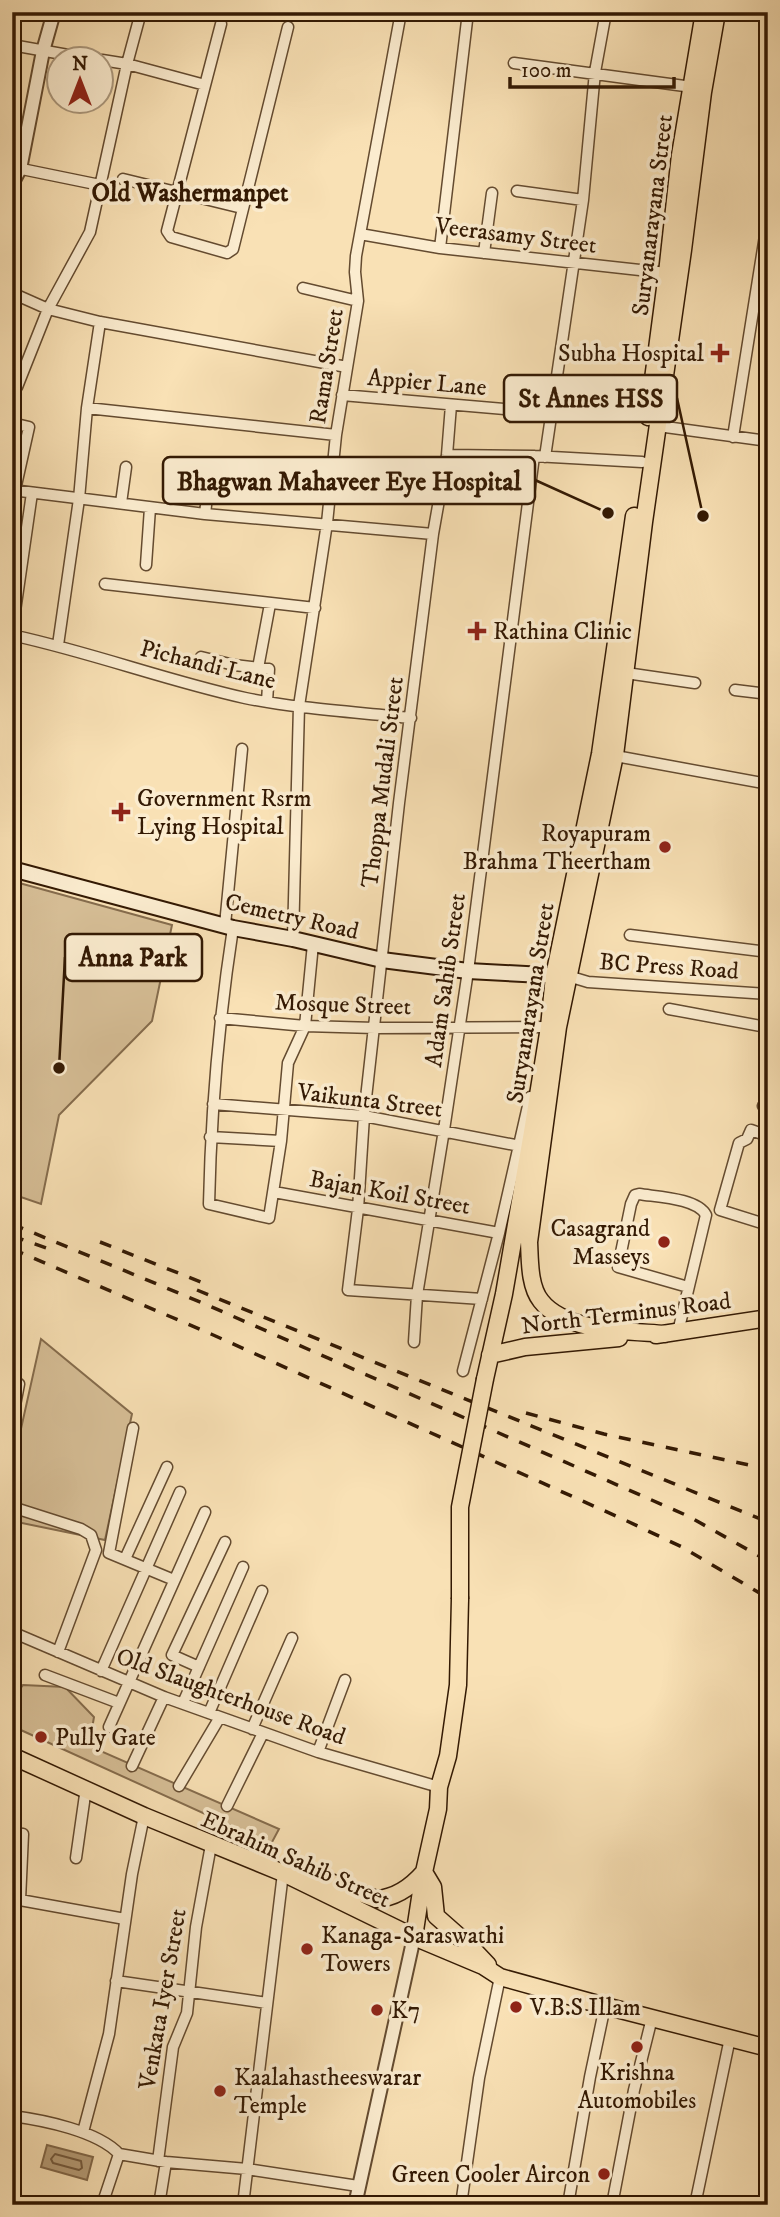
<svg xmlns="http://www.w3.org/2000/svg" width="780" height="2217" font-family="'IM FELL DW Pica',serif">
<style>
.green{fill:#d7bf97;stroke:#856c4d;stroke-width:2}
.water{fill:#b69d78;stroke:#826849;stroke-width:2}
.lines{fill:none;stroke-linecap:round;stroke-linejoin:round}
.shore{stroke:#745b3e;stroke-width:2}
.minor-casing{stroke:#644b30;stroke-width:13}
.tertiary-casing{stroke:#644b30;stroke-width:16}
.secondary-casing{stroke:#331903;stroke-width:18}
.primary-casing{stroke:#331903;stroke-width:19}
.minor{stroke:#fbeccf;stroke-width:10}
.tertiary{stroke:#fbeccf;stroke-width:12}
.secondary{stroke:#fbeccf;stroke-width:14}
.primary{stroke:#f9e1b5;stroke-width:16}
.rail{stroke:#331903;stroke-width:3.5;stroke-dasharray:12 12;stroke-linecap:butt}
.primary-bridge-casing{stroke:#331903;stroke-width:19;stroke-linecap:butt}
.primary-bridge{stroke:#f9e1b5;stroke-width:16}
.poi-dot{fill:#8f2418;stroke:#fbeccf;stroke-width:2.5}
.labels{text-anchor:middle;stroke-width:7;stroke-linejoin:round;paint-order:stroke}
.street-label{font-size:24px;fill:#331903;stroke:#fbeccf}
.poi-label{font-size:24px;fill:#331903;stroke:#fbeccf;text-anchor:start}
.neighbourhood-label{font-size:26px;font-weight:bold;fill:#331903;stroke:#fbeccf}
.leader{fill:none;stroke:#331903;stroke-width:2.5}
.callout-dot{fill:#331903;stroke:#fbeccf;stroke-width:2.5}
.callout{fill:#fbeccf;stroke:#331903;stroke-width:2.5}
.callout-label{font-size:26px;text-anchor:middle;font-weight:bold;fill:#331903}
</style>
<rect width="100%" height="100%" fill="#f9e1b5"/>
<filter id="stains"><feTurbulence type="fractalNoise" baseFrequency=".00286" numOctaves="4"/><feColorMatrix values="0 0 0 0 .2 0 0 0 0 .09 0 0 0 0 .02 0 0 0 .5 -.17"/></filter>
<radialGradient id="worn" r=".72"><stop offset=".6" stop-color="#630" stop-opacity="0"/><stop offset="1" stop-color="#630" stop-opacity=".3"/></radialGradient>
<path class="green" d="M12,881l160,44 -20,96 -93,94 -18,89 -29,-10z
M41,1339l91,75 -27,126 -93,-19v-52z
M23,1685l42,2 29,30 -5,29 190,83 -8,15 -259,-118v-26z"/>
<path class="water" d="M47,2145l46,12 -6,23 -46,-13z"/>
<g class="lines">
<path class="shore" d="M55,2154l26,7 1,7 -3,2 -26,-7 -2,-4z"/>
<defs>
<path id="minor" d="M221,24l-54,207 4,6 56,16 6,-4 55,-222
M12,45l84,15
M102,60l25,4 78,21
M514,63l178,24
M12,167l88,18
M123,179l119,29
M517,191l66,9
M360,234l80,14 227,25
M440,248l28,-236
M484,253l8,-60
M303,288l55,13
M12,293l36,16 52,13 247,45
M12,385l5,2 31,-78 42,-77 37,-168 14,-52
M342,395l208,18
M451,405l-4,50 -14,79 -34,269 -35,313 -6,93 -10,81 134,9
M87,408l249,27
M12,423l17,4 -14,63
M658,426l110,15
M733,437l35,-220
M447,455l87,1 108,6
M545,457l38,-257 12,-128 11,-60
M12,490l193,24 228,20
M32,493l-18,125 2,18c77,17 152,45 229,62 54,11 111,14 166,20
M121,503l5,-36
M205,514l5,-43
M146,565l4,-57
M105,584l210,24
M58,645l21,-146 8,-91 13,-86
M201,657l33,8 35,4 -2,33
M258,668l12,-64
M626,673l69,10
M735,690l33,4
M610,755l158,29
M225,925l17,-176
M233,928c-14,91 -22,183 -24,276l60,14 12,-77 7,-78 17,-37 8,-82
M630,935l138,17
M293,939l6,-233 28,-183 9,-88 22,-134 -3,-29 1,-16 45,-244
M568,976l20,6 180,12
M669,1009l97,18 2,-11
M220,1018l85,8 70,2 174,-1
M213,1104l151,12 156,30
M763,1106l5,1
M768,1136l-17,-6 -4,9 -8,4 -19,67 48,15
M210,1137l71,4
M274,1192l225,41
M678,1332l28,-117c-9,-17 -49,-18 -67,-21l-4,1 -4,9 -13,63 70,20
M414,1342l3,-47 27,-165 24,-159 66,-515
M463,1371l36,-138 31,-136
M12,1421l7,-37
M133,1428l-24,125 65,27
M12,1507l69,22 10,6 5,15 -38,102
M125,1559l42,-92
M12,1632l152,65 154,55 121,35
M199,1667l-27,-12 53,-113
M101,1671l79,-179
M45,1675l74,28
M183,1703l60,-136
M209,1713l53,-122
M109,1727l96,-215
M252,1729l40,-91
M318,1752l27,-72
M132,1766l32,-69
M179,1786l41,-69
M227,1806l36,-73
M12,1833l11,1 -3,66 105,19
M76,1858l10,-70
M116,1981l151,22
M12,2116c31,4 86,15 107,38l47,8 81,7 111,17
M83,2132l26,-98 23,-160 12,-58
M158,2161l15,-114 14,-34 9,-86 15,-82
M102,2205l17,-51
M159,2205l7,-43
M243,2205l40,-332
M461,2205l18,-127 21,-101
M568,2205l22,-128 15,-71
M612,2205l22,-115 18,-72
M695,2205l35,-167
M763,2205l5,-21"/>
<path id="tertiary" d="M12,184l8,-15 23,-118 11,-39
M355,2205l59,-268"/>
<path id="secondary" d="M12,869l221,59 60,11 89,21 86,11 94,5"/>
<path id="primary" d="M648,417l19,-144 13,-118 24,-143
M665,1334c-36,-3 -100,-2 -124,-33 -12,-15 -11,-41 -12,-59l29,-215 57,-272 29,-233 39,-272 20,-158 14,-80
M656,1335l112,-17
M490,1355l35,-8 94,-9
M485,1379l19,-85 28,-162 17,-105 5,-51 46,-222 34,-238
M460,1599l-2,86 -10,71 -9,31 -1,22 -14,63 9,15 3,29 34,30 18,19
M12,1756l132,60 139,57 131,64 69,29 17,11 105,29 163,42
M290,1867l86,32c20,-1 35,-12 48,-27
M414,1937l10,-65"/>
</defs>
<use href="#minor" class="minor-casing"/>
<use href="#tertiary" class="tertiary-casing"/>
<use href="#secondary" class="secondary-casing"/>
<use href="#primary" class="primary-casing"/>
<use href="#minor" class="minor"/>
<use href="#tertiary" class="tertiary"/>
<use href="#secondary" class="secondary"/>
<use href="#primary" class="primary"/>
<path class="rail" d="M12,1224l193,80 483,212 80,45
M12,1236l40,14
M100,1242l111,44
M12,1249l199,85 416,187 55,26 86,51
M197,1290l571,232
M526,1413l78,21 164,35"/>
<defs>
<path id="primary-bridge" d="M460,1599v-92l25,-128"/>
</defs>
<use href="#primary-bridge" class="primary-bridge-casing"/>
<use href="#primary-bridge" class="primary-bridge"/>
</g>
<g class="poi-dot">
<path d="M716.5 342.5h7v7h7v7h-7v7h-7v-7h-7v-7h7z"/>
<path d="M473.5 620.5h7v7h7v7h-7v7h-7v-7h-7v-7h7z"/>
<path d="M117.5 801.5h7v7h7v7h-7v7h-7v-7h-7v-7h7z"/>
<circle cx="665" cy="847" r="7"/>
<circle cx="664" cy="1242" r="7"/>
<circle cx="41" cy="1737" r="7"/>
<circle cx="307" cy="1949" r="7"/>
<circle cx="516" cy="2007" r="7"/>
<circle cx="377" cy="2010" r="7"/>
<circle cx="637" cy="2047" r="7"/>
<circle cx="220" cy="2091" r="7"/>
<circle cx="604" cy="2174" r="7"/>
</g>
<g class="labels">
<g class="street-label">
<text transform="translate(652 215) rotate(-83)" y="8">Suryanarayana Street</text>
<text transform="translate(516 235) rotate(7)" y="8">Veerasamy Street</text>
<text transform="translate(326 366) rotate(-81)" y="8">Rama Street</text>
<text transform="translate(427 382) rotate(5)" y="8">Appier Lane</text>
<text transform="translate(208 664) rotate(14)" y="8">Pichandi Lane</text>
<text transform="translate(382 782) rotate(-83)" y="8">Thoppa Mudali Street</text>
<text transform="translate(292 916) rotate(13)" y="8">Cemetry Road</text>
<text transform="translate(669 966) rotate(4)" y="8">BC Press Road</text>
<text transform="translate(445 980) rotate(-82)" y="8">Adam Sahib Street</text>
<text transform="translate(530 1003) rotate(-81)" y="8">Suryanarayana Street</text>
<text transform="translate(343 1004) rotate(2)" y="8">Mosque Street</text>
<text transform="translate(370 1100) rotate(7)" y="8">Vaikunta Street</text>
<text transform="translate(390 1192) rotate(10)" y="8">Bajan Koil Street</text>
<text transform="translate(626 1313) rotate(-7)" y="8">North Terminus Road</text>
<text transform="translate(231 1696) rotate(20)" y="8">Old Slaughterhouse Road</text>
<text transform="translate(296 1859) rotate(24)" y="8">Ebrahim Sahib Street</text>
<text transform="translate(162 1999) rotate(-80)" y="8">Venkata Iyer Street</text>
</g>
<g class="poi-label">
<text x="704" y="361" text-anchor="end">Subha Hospital</text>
<text x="493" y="639">Rathina Clinic</text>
<text x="137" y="806">Government Rsrm<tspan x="137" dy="28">Lying Hospital</tspan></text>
<text x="651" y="841" text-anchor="end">Royapuram<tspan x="651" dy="28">Brahma Theertham</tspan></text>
<text x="650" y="1236" text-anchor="end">Casagrand<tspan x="650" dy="28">Masseys</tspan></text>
<text x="55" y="1745">Pully Gate</text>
<text x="321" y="1943">Kanaga-Saraswathi<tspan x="321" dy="28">Towers</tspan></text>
<text x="530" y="2015">V.B.S Illam</text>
<text x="391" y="2018">K7</text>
<text x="637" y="2080" text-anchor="middle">Krishna<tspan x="637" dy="28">Automobiles</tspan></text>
<text x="234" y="2085">Kaalahastheeswarar<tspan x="234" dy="28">Temple</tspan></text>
<text x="590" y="2182" text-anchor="end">Green Cooler Aircon</text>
</g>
<g class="neighbourhood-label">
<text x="190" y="201">Old Washermanpet</text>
</g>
</g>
<path class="leader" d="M703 516L677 398M608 513L535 480M59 1068L65 957"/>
<g class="callout-dot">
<circle cx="703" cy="516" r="7"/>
<circle cx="608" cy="513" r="7"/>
<circle cx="59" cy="1068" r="7"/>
</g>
<g class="callout">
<rect x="504" y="375" width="173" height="47" rx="7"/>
<rect x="163" y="457" width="372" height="47" rx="7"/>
<rect x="65" y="934" width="137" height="47" rx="7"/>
</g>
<g class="callout-label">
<text x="591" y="407">St Annes HSS</text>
<text x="349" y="490">Bhagwan Mahaveer Eye Hospital</text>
<text x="133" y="966">Anna Park</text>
</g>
<rect width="780" height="2217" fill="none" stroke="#f9e1b5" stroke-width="42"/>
<rect x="14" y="14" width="752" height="2189" fill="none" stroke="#331903" stroke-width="3.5"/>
<rect x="21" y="21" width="738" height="2175" fill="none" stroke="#331903" stroke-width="2"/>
<g transform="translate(80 80)"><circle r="33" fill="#fbeccf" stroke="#ab987d" stroke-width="2"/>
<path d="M0-5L12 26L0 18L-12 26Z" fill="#8f2418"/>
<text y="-10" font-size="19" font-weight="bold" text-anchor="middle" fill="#331903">N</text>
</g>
<path d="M510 77v10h164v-10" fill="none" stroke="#331903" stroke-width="3.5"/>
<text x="521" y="77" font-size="21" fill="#331903" stroke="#fbeccf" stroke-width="5" paint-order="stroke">100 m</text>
<rect width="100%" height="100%" filter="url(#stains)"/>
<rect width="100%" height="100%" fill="url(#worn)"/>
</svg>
